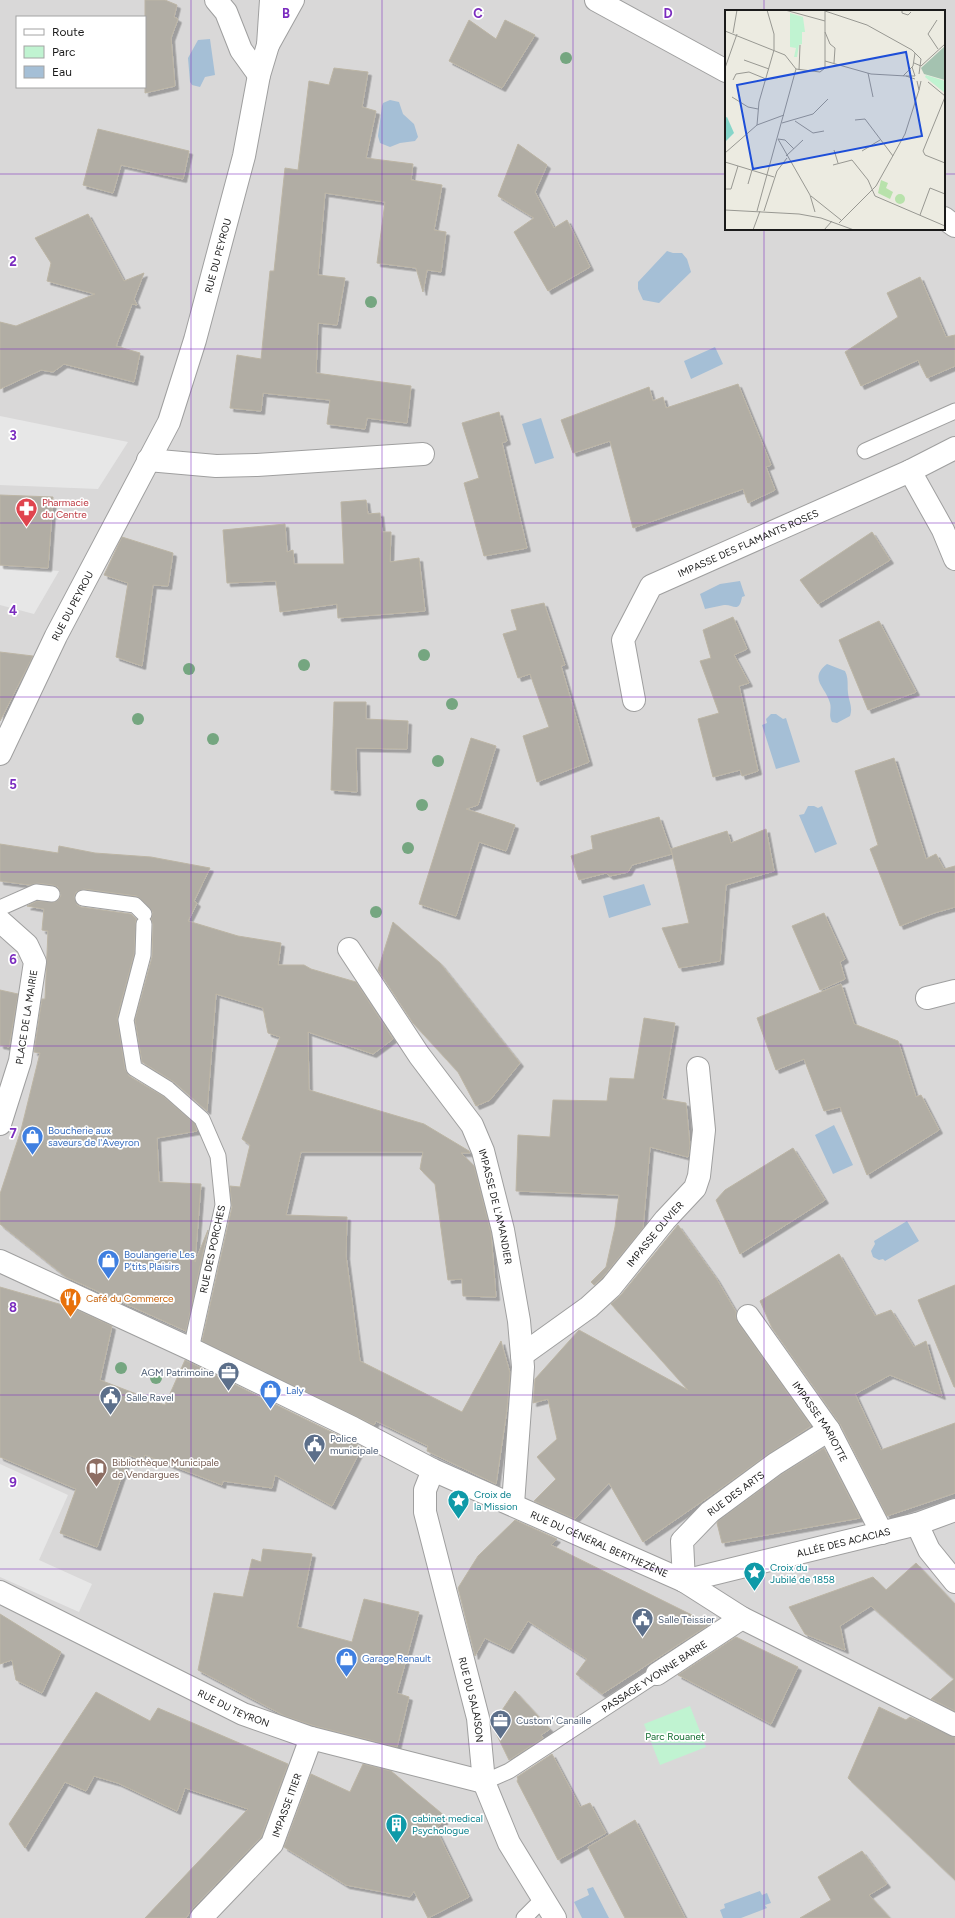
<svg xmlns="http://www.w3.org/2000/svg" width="955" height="1918" font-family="Figtree,sans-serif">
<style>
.residential{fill:#d9d8d8;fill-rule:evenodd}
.park{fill:#c0f3d1}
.parking{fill:#e7e7e7}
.water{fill:#a5bfd6}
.building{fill:#b1ada4;stroke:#bcb5a5;filter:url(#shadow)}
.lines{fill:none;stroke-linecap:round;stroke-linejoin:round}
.lane-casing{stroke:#9f9f9f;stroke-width:17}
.street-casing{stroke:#9f9f9f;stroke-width:24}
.lane{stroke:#fff;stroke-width:15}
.street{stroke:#fff;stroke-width:22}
.tree{fill:#75a680}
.grid{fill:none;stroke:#7b2cbf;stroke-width:1;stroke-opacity:0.55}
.labels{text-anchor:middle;stroke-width:3.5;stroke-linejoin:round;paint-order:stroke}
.street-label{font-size:10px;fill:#1b1b1b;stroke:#fff}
.health-label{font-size:10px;fill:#be3a42;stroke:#fff;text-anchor:start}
.shop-label{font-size:10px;fill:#366cbe;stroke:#fff;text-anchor:start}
.food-label{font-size:10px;fill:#c56008;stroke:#fff;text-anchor:start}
.service-label{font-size:10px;fill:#4e5e75;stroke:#fff;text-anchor:start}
.education-label{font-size:10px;fill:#785e54;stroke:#fff;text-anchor:start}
.culture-label{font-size:10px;fill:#0d838f;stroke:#fff;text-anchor:start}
.park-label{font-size:10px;fill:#146d31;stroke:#fff}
.inset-road{fill:none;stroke:#989892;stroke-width:1}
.view{fill:#1d4ed8;fill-opacity:0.15;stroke:#1d4ed8;stroke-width:2}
.inset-edge{fill:none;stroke:#1b1b1b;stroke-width:2}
.grid-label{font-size:13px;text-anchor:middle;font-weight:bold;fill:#7b2cbf;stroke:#fff;stroke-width:3.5;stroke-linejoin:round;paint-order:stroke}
</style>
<defs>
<filter id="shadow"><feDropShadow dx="3.5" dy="3.5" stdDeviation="0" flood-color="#0004"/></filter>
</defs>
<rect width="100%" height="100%" fill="#ecebe1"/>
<path class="residential" d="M0,0h955v1918h-955zM726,11h218v218h-218zM17,17h128v70h-128z"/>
<path class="park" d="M690,1706l16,41 -46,18 -16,-41z"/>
<path class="parking" d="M0,416l128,26 -30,47 -98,-4z
M0,566l59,5 -25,43 -34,-9z
M0,1464l68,31 -29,65 53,24 -13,28 -79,-35z"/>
<path class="water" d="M210,39l5,36 -10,2 -5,10 -8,-2 -2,-3 -2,-24 10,-18z
M390,100l9,2 4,12 11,10 4,13 -3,4 -15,2 -10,4 -10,-4 -2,-7 4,-30 1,-3z
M667,251l6,2h9l5,6 4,13 -32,31 -16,-3 -5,-11v-7z
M715,347l8,17 -32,15 -7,-18z
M541,418l13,40 -19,6 -13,-40z
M740,581l5,15 -3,1c-3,17 -9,7 -18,8 -6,1 -13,3 -19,4l-5,-15 20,-10z
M827,664l18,7c4,8 2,14 3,22 1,9 5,14 2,23l-13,7 -5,-1c-4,-7 0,-12 -2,-19 -4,-16 -22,-24 -3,-39z
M771,714h5l7,5 3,-1 14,44 -24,7 -14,-44 5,-2 -1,-4z
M808,806h6l4,2 4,-2 15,38 -22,9 -16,-38 5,-1z
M644,884l7,21 -42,13 -6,-22z
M834,1125l19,40 -20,9 -18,-39z
M907,1221l12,20 -34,20 -2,-2 -4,1 -6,-3 -2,-6 4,-7 -1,-3z
M593,1887l16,31h-27l-8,-16 15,-7 -2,-6z
M760,1891l2,4 5,-2 4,10 -6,2 2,3 -26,10h-18l-3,-8 5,-2 -1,-4z"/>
<path class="building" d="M145,0h20l12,5 -3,12 4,2 -7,19 4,48 -30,7z
M469,20l27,19 9,-19 30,15 -33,53 -53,-27z
M334,68l34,4 -6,35 14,4 -10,47 47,6 -2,16 31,5 -8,45 12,2 -5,40 -14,-2 -4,22 -7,-24 -39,-5 8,-61 -60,-9 -7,82 27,3 -8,47 -19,-2 -2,50 95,13 -4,37 -40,-5 -2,11 -38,-5 3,-24 -67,-7 -2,18 -31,-3 7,-53 24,4 9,-88h4l11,-103 13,2 11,-89 20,4z
M98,129l91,22 -6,28 -62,-14 -8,28 -30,-8z
M518,144l29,21 -12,27 19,36 13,-8 23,47 -42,24 -34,-59 20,-14 -36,-22z
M88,214l36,67 20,-8 -10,26 3,6 -5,-1 -16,42 24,7 -6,29 -70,-18 -11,8 -12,-2 -41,19v-67l16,4 79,-32 -48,-13 4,-18 -16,-25z
M920,277l26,60 9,-2v31l-28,12 -9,-18 -57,26 -16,-34 53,-35 -11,-24z
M738,384l33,81 -5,2 9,23 -27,13 -5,-14 -110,39 -23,-87 -37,12 -12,-33 88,-33 4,14 10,-4 3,11z
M499,412l8,29 -5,2 25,105 -43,8 -20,-73 15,-5 -17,-55z
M0,495l53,2 -5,71 -48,-3z
M366,500l2,14 12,-1 2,19h9l-1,30 29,-4 6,53 -87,7 -1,-14 -57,8 -4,-31 -49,2 -4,-53 62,-6 2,28 6,-2 1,14h50l-3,-62z
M872,532l18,28 -72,44 -18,-24z
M122,537l51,16 -5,33 -15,-1 -11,81 -26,-9 12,-74 -24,-8z
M544,603l21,62 -4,1 28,96 -52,20 -14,-46 26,-9 -19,-53 -12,4 -15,-44 14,-4 -6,-20z
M733,617l14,32 -13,6 15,28 -10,3 19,85 -16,5 -2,-6 -27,7 -15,-58 21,-6 -19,-52 11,-3 -8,-28z
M879,621l37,71 -48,18 -29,-70z
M0,652l33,4 -33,65z
M334,702h32v17l42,2 -1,28 -51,-1 1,44 -26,-2z
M471,738l25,8 -18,59 -12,4 49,16 -9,26 -27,-9 -23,74 -37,-12z
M894,758l32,101 10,-5 8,15 11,-3v41l-21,6 -34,13 -30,-77 8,-4 -23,-74z
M659,817l13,37 -40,11 -4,7 -18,4 -4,-3 -27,7 -8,-24 22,-7 -2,-13z
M766,829l8,42 -48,14 -6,76 -41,7 -17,-40 27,-5 -18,-74 56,-18 4,12z
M0,844l58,9 1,-7 36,7 56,4 59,11 -16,33 3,2 -9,18 50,15 43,7 -3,22h26l7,4 45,13 37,57 -20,15 -65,-22 1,58 115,34 45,27 1,2h-9l13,13 17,67 5,64 -33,-1 -1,-17 -14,1 -13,-96 -15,-15 3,-17h-122l-15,63 61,2 -1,39 14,105 102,51 39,-71 9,32 -3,36 -11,75 -69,-33 1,-5 -52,-25 -2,4 -172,-84 30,-134 -2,-21 10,1 10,-42 -8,-6 38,-102 -12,-4 -5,-25 -47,-14 -9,117 -33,-29 -32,-20 -7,-42 17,-63 1,-33 -2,-5 2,-7 -12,-13 -4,-3 -53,-7 -8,3 -2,5 3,8 4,2 50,7 5,5 -2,35 -17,64 8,51 4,7 34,20 32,28 2,7 -40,7 2,44 42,2 -6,78 13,-32 -22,101 -120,-54 -66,-53v-30l21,-64 19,-77 -6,-1 8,-53h3l3,-68 -6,-1 2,-21 -17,-3 10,-5 18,1 4,-3 2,-4 -3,-8 -5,-2 -16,-2 -7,2 -30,-4z
M824,913l21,46 -5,3 5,17 -25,11 -28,-64z
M393,922l47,41 80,100 -30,37 -14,6 -18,-34 -45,-49 -35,-53z
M841,984l13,40 44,17 18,56 5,-2 18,35 -72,45 -27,-68 -16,4 -20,-52 -28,11 -19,-52z
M0,990l18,4 -9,53 -9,-2z
M644,1018l31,5 -13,76 24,4 4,43 -2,11 -38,-10 -7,81 -41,50 -8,7 -3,-3 15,-15 9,-40 4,-32 -103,-4 2,-56 32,2 3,-37 54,1 3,-23 24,1z
M793,1148l32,52 -85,54 -24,-54 9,-10z
M678,1225l38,53 20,34v6l2,5 73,103 -43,28 -58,42 -67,46 -34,-59 -34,36 -41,-18 22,-22 -19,-22 20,-18 -9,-40 -15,4 2,-24 44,-49 109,60 -77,-86 10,-9z
M839,1254l36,62 16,-6 23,37 12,-6 16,55 -52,-21 -35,19 26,56 74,-27v70l-68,23 -47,-92 -68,-96 -12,-27z
M955,1285v102h-1l-36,-87z
M0,1287l73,21 39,18 -12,54 65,25 20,-45 177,87 -30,59 -57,-31 -3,13 -49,-7 -1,4 -77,-30 -2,6 -14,-6 -32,92 -37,-14 16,-44 -76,-32z
M824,1448l36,70 -138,25 -5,-20 1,-2 64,-47z
M515,1520l42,19 -6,6 159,79 -108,70 -26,-20 11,-15 -59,-38 -18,29 -25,-12 -10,18 -17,-68 20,-32z
M263,1549l49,5 -15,73 55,15 12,-43 55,13 -22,81 12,4 -12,50 -82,-21 -30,-10 -87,-46 16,-77 29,4 9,-38 9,3z
M916,1563l39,41v107l-24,-12 23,-20 -83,-73 -31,20 5,24 -40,-16 -16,-27 84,-30 13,13z
M0,1614l61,38 -19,41 -26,-13 -4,-20 -12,4z
M736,1637l62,30 -27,57 -93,-49z
M515,1691l35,38 -9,6 2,3 -34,22 -17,-35z
M96,1692l54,29 8,-13 130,56 -27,73 -69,72 -6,9h-41l103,-109 -63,-21 -8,23 -59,-28 -24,-7 -8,15 -21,-9 -40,66 -16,-24z
M879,1707l27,13 4,-3 45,20v143l-107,-102z
M552,1754l28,53 10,-4 16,30 -48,27 -41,-79 1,-2 -1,-2z
M363,1764l28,7 56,47 -11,11 33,68 -41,21 -14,-27 -4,6 -64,-12 -62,-38 27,-73 39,18z
M635,1820l50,98h-60l-37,-71z
M862,1851l25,33 -18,11 21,23h-90l31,-18 -13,-23z"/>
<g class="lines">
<defs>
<path id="lane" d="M865,451l90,-40
M83,898l52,7 9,9
M0,908l36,-16 16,2
M144,924l-1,31 -17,65 8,48 34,21 34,30 16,37 5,49 -32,144
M484,1782l25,-11 148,-97
M524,1918l19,-19"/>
<g id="street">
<path d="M216,0l10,12 15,38 18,25"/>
<path d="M271,0l-3,45 25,-45"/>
<path d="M596,0l130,71"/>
<path d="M944,218l11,8"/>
<path d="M148,460l68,6 41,-1 166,-11"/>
<path d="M910,471l33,59 12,29"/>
<path id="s1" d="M634,700l-11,-60 28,-54 259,-115 45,-23"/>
<path id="s2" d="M0,754l56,-118 113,-214 26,-82 49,-184 15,-81 9,-30"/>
<path d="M0,921l27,24 8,17 -15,99 -20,63"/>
<path id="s3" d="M349,949l70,106 53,70 11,26 20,79 16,91 4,46 -10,137"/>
<path d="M927,998l28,-7"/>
<path id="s4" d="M0,1261l191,88 162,79 80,42 251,111 58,37 213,107"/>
<path id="s5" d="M748,1316l81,114 53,103"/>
<path id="s6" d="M522,1355l67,-48 22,-20 54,-67 30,-32 4,-12 5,-46 -6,-62"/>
<path id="s7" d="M433,1470l-8,20v22l53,206 6,64 25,61 46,75"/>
<path d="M917,1524l12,26 26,32"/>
<path id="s8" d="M684,1581l233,-57 38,-14"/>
<path id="s9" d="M684,1581l-2,-40 28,-29 65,-48 54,-34"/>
<path id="s10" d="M0,1592l243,122 68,24 173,44"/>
<path d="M657,1674l85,-56"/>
<path id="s11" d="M201,1918l71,-74 39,-106"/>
</g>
</defs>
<use href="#lane" class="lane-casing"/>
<use href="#street" class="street-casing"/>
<use href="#lane" class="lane"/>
<use href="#street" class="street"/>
</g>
<g class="tree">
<circle cx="566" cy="58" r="6"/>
<circle cx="371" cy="302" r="6"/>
<circle cx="424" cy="655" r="6"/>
<circle cx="304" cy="665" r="6"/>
<circle cx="189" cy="669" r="6"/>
<circle cx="452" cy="704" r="6"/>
<circle cx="138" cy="719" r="6"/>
<circle cx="213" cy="739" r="6"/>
<circle cx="438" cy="761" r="6"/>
<circle cx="422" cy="805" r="6"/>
<circle cx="408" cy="848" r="6"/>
<circle cx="376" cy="912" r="6"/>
<circle cx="121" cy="1368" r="6"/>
<circle cx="156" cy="1378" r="6"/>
</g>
<path class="grid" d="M191,0v1918M382,0v1918M573,0v1918M764,0v11M0,174h726M944,174h11M764,229v1689M0,349h955M0,523h955M0,697h955M0,872h955M0,1046h955M0,1221h955M0,1395h955M0,1569h955M0,1744h955"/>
<defs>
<symbol id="pharmacy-pin" viewBox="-11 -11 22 30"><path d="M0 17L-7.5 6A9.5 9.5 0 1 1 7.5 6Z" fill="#e0444e" stroke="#fff"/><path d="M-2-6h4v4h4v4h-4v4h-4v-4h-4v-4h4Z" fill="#fff"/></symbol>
<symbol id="shop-pin" viewBox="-11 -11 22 30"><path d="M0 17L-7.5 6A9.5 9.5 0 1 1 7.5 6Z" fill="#3f7fe0" stroke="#fff"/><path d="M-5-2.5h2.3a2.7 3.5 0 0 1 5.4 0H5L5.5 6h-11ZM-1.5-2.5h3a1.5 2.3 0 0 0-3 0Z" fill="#fff"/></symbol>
<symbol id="restaurant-pin" viewBox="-11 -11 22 30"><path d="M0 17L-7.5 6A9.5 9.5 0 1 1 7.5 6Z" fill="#e8710a" stroke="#fff"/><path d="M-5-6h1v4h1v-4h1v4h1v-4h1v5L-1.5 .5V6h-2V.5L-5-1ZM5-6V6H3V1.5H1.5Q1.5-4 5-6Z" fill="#fff"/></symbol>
<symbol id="office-pin" viewBox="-11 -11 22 30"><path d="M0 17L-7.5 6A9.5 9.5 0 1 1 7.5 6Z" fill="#5c6f8a" stroke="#fff"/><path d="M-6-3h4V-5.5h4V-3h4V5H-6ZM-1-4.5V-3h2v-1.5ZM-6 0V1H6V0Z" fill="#fff"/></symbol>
<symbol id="civic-pin" viewBox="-11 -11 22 30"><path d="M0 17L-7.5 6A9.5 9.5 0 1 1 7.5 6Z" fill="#5c6f8a" stroke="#fff"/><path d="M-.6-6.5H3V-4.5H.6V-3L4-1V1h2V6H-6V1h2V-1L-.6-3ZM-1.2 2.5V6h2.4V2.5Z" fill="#fff"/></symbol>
<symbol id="library-pin" viewBox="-11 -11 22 30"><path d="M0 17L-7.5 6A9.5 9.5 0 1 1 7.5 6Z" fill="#8d6e63" stroke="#fff"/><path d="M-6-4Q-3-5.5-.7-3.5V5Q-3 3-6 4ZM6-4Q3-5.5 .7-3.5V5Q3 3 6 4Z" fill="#fff"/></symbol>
<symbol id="sight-pin" viewBox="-11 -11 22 30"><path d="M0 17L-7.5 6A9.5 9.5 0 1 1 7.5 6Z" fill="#0f9aa8" stroke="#fff"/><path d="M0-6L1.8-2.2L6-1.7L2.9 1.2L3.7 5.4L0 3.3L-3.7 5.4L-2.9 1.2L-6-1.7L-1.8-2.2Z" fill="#fff"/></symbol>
<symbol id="building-pin" viewBox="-11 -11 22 30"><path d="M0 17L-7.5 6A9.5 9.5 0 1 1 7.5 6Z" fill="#0f9aa8" stroke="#fff"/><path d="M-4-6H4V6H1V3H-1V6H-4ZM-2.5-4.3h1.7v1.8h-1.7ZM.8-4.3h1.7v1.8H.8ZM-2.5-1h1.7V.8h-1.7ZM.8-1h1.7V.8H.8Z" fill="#fff"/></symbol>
</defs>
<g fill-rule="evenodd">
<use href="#pharmacy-pin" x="14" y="496" width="25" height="34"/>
<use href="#shop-pin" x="20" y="1124" width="25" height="34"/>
<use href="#shop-pin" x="96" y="1248" width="25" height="34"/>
<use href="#restaurant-pin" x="58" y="1286" width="25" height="34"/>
<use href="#office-pin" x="216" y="1360" width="25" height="34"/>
<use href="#shop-pin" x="258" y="1378" width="25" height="34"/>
<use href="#civic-pin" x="98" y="1384" width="25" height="34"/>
<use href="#civic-pin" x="302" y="1432" width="25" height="34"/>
<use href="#library-pin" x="84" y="1456" width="25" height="34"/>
<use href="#sight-pin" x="446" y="1488" width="25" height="34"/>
<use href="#sight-pin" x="742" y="1560" width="25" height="34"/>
<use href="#civic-pin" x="630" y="1606" width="25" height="34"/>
<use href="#shop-pin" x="334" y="1646" width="25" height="34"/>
<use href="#office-pin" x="488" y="1708" width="25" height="34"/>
<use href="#building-pin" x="384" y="1812" width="25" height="34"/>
</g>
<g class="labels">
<g class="street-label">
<text dy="4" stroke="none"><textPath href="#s2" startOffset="546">RUE DU PEYROU</textPath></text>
<text dy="4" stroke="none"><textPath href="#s1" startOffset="228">IMPASSE DES FLAMANTS ROSES</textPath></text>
<text dy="4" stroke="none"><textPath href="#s2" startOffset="165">RUE DU PEYROU</textPath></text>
<text transform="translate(26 1017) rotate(-81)" y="4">PLACE DE LA MAIRIE</text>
<text dy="4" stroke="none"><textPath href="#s3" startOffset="300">IMPASSE DE L'AMANDIER</textPath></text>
<text dy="4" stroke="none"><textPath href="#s6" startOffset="181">IMPASSE OLIVIER</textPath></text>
<text transform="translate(212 1249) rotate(-78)" y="4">RUE DES PORCHES</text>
<text dy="4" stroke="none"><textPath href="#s5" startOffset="128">IMPASSE MARIOTTE</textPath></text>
<text dy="4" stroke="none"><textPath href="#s9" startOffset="112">RUE DES ARTS</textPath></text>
<text dy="4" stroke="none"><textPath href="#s8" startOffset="164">ALLÉE DES ACACIAS</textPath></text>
<text dy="4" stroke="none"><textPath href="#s4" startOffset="663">RUE DU GÉNÉRAL BERTHEZÈNE</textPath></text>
<text transform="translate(654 1676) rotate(-33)" y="4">PASSAGE YVONNE BARRE</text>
<text dy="4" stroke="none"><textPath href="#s7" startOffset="237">RUE DU SALAISON</textPath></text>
<text dy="4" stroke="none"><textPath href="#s10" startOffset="261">RUE DU TEYRON</textPath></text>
<text dy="4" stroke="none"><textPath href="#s11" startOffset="144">IMPASSE ITIER</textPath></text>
</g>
<g class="health-label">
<text x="42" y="506">Pharmacie<tspan x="42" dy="12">du Centre</tspan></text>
</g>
<g class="shop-label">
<text x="48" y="1134">Boucherie aux<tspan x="48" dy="12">saveurs de l'Aveyron</tspan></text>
<text x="124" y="1258">Boulangerie Les<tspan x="124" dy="12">P'tits Plaisirs</tspan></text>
<text x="286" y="1394">Laly</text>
<text x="362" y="1662">Garage Renault</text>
</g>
<g class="food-label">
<text x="86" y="1302">Café du Commerce</text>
</g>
<g class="service-label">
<text x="214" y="1376" text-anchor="end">AGM Patrimoine</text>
<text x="126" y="1401">Salle Ravel</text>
<text x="330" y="1442">Police<tspan x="330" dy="12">municipale</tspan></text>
<text x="658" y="1623">Salle Teissier</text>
<text x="516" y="1724">Custom' Canaille</text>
</g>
<g class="education-label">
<text x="112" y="1466">Bibliothèque Municipale<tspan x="112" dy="12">de Vendargues</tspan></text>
</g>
<g class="culture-label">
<text x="474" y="1498">Croix de<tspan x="474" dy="12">la Mission</tspan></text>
<text x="770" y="1571">Croix du<tspan x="770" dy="12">Jubilé de 1858</tspan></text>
<text x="412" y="1822">cabinet medical<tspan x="412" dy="12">Psychologue</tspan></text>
</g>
<g class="park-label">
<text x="675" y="1740">Parc Rouanet</text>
</g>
</g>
<g transform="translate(725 10)">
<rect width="220" height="220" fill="#ecebe1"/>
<path d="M156,170l7,3 -2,5 7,4 -3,7 -12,-6zM170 189a5 5 0 1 1 10 0a5 5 0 1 1-10 0Z" fill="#b8e2ab"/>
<path d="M220,36v34l-21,-6 -3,-6z" fill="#a4c2b0"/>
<path d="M65,3l13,4 2,15h-3v12l-3,1 -2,12h-3l2,-9 -6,-1zM201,65l19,6v12l-20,-16z" fill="#c0f3d1"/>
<path d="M2,107l7,16 -9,9v-24z" fill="#85d5c9"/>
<path class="inset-road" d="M60,0l40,11M177,0v3l6,2 3,-3M100,1l42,14 45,25 9,9 -2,15M212,10l-9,14 10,15M0,21l60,24 11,14M100,22l5,12 5,4 -1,15M8,23l4,-23M19,50l25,9M100,51l46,13 35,2M189,53l7,3 24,-22M187,57l3,9h-9l9,3M0,58l12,-34M71,59l24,3 5,-4v-58M74,60l1,-25M143,63l5,24M178,66l10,-10 2,-13M8,70l3,-6 13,-2 17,7M192,71l2,9 2,-9M203,72l17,14M7,87l16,10 10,2M220,87l-22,54 2,4 20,8M130,110l10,-1 28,37M70,111l18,12 11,-2M57,113l31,-9 15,-15M32,115l2,-23 15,-52v-16l-7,-24M53,129l32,56 5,17M53,129l7,1 9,9M109,140l4,13M137,141l18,-11M0,143l32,-28 27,-10M61,146l17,-16M0,152l49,15M108,155l19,-5 16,20 7,16 70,30M23,174l4,-14M0,179h6l7,-23M86,186l30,24M0,200l74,4 22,4 33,12M32,201l39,-142M39,201l13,-40 10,-13M195,205l10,-27 15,6M114,213l37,-37 29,-52 14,-44M28,220l7,-19M99,220l8,-9"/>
<path class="view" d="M181,42l16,84 -169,33 -16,-84z"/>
<rect width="220" height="220" class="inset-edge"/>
</g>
<g class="grid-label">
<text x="286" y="18">B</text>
<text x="478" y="18">C</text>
<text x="668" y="18">D</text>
<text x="13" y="266">2</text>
<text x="13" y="440">3</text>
<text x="13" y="615">4</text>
<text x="13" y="789">5</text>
<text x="13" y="964">6</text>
<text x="13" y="1138">7</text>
<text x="13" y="1312">8</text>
<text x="13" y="1487">9</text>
</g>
<rect x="16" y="16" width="130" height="72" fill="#ffffff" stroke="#a4a4a4"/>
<rect x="24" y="29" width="20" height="6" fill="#ffffff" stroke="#a4a4a4"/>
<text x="52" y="36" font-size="12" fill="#1b1b1b">Route</text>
<rect x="24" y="46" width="20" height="12" fill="#c0f3d1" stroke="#a4a4a4"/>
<text x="52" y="56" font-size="12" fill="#1b1b1b">Parc</text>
<rect x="24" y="66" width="20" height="12" fill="#a5bfd6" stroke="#a4a4a4"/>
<text x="52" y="76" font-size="12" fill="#1b1b1b">Eau</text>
</svg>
